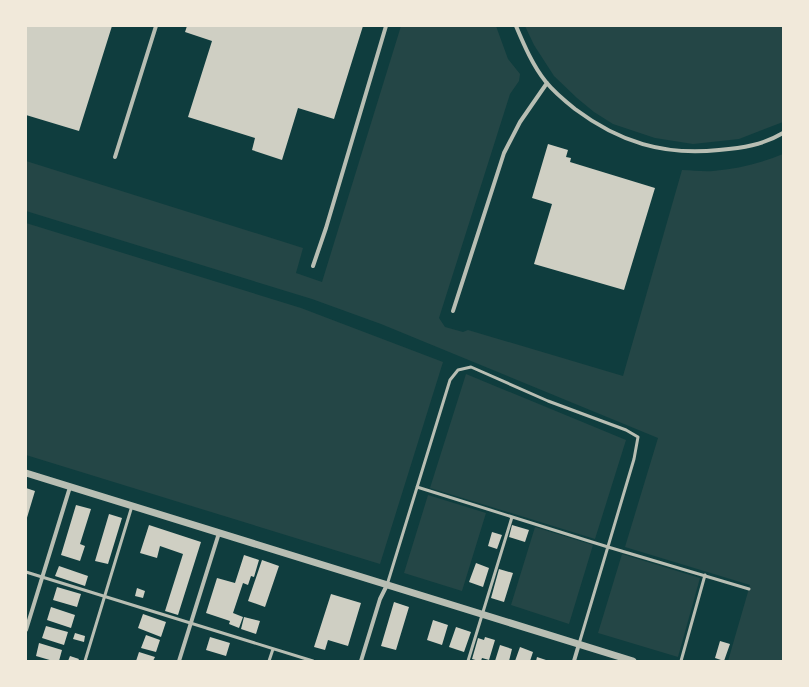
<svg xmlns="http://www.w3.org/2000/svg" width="809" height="687" font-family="Poppins,sans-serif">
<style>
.green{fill:#244646}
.building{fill:#cfcfc3}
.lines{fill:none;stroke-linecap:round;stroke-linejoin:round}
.service{stroke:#b8beb3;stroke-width:3}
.minor{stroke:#b8beb3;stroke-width:4}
.tertiary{stroke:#b8beb3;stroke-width:7}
</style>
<rect width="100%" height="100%" fill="#0f3d3e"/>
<path class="green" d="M401,26h95l12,33 12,15 -1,7 -9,13 -71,224 6,9 18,5 5,-2 155,46 59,-206c11,0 21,2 31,1 24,-2 49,-8 70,-17v507h-55l22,-76 -125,-38 33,-109 -277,-114 -69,-25 -286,-88v-50l277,87 -7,25 26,9z
M525,26h258v96l-44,17 -46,5 -38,-6 -42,-14 -19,-12 -17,-14 -23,-22 -20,-31z
M26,223l275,85 142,54 -63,202 -354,-109z
M466,374l160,66 -31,99 -165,-51z
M428,495l58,18 -24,78 -58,-18z
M535,527l58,18 -24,79 -58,-19z
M622,554l78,24 -22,79 -80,-24z"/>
<path class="building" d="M26,26h86l-33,105 -53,-16z
M187,26h176l-29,93 -36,-11 -16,52 -30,-10 3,-12 -67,-21 24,-76 -27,-9z
M548,144l20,6 -2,7 5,1 -1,4 85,26 -31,102 -90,-26 18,-60 -20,-6z
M26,488l9,3 -9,30z
M76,505l15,4 -11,35 5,2 -5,15 -19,-6z
M109,514l13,4 -14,46 -13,-3z
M149,525l52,17 -23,73 -13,-4 18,-57 -23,-8 -3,12 -17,-5z
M512,525l17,5 -4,12 -16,-5z
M492,532l10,3 -5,14 -9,-3z
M244,555l15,5 -5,17 -3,-1 -3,9 -5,-2 -10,30 10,4 -4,11 -10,-4 1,-3 -24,-8 11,-35 18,5z
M262,560l17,6 -14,41 -17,-6z
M476,563l13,5 -6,19 -14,-5z
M59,566l29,10 -3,10 -30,-10z
M499,569l14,4 -9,29 -13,-4z
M57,587l24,7 -4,13 -24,-7z
M137,588l8,3 -2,7 -8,-2z
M331,594l30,9 -13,43 -20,-6 -3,10 -11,-3z
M394,602l15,5 -13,43 -15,-4z
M51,607l24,8 -4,13 -24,-8z
M143,614l23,8 -5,15 -23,-9z
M244,617l16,4 -4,13 -15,-5z
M433,620l15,5 -6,20 -15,-5z
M46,626l22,6 -4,13 -22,-7z
M456,627l15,5 -7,20 -15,-5z
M75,633l10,3 -1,6 -11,-3z
M146,635l14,5 -4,12 -15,-4z
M210,637l20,6 -4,13 -20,-6z
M485,637l10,3 -6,20 -7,-2 -1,3h-2l-7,-2 6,-21 6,2z
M720,641l10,3 -6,17 -9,-3z
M39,643l23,7 -3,11h-6l-17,-5z
M500,645l12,4 -3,12h-14z
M520,647l13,5 -3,9h-15z
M139,652l16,5 -2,4h-17z
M70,656l9,3 -1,2h-10z
M537,657l12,4h-13z"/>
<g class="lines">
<path class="service" d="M417,487l191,60 141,42
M26,572l287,89
M387,585l63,-205 8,-10 13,-3 77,34 78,29 12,7 -4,22 -55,185
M85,661l47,-155
M269,661l4,-12
M468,661l44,-144
M681,661l24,-86"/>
<path class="minor" d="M516,26c8,19 17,40 30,56 8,10 19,19 29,27 44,33 89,47 144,41 23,-2 44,-5 64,-17
M115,157l41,-131
M313,266l13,-38 60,-202
M453,311l51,-158 16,-31 27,-39
M26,630l44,-143
M179,661l40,-128
M361,661l19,-62 7,-14
M574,661l5,-17"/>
<path class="tertiary" d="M26,473l607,188"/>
</g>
<rect width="809" height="687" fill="none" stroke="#f1e9da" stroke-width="54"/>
</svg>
